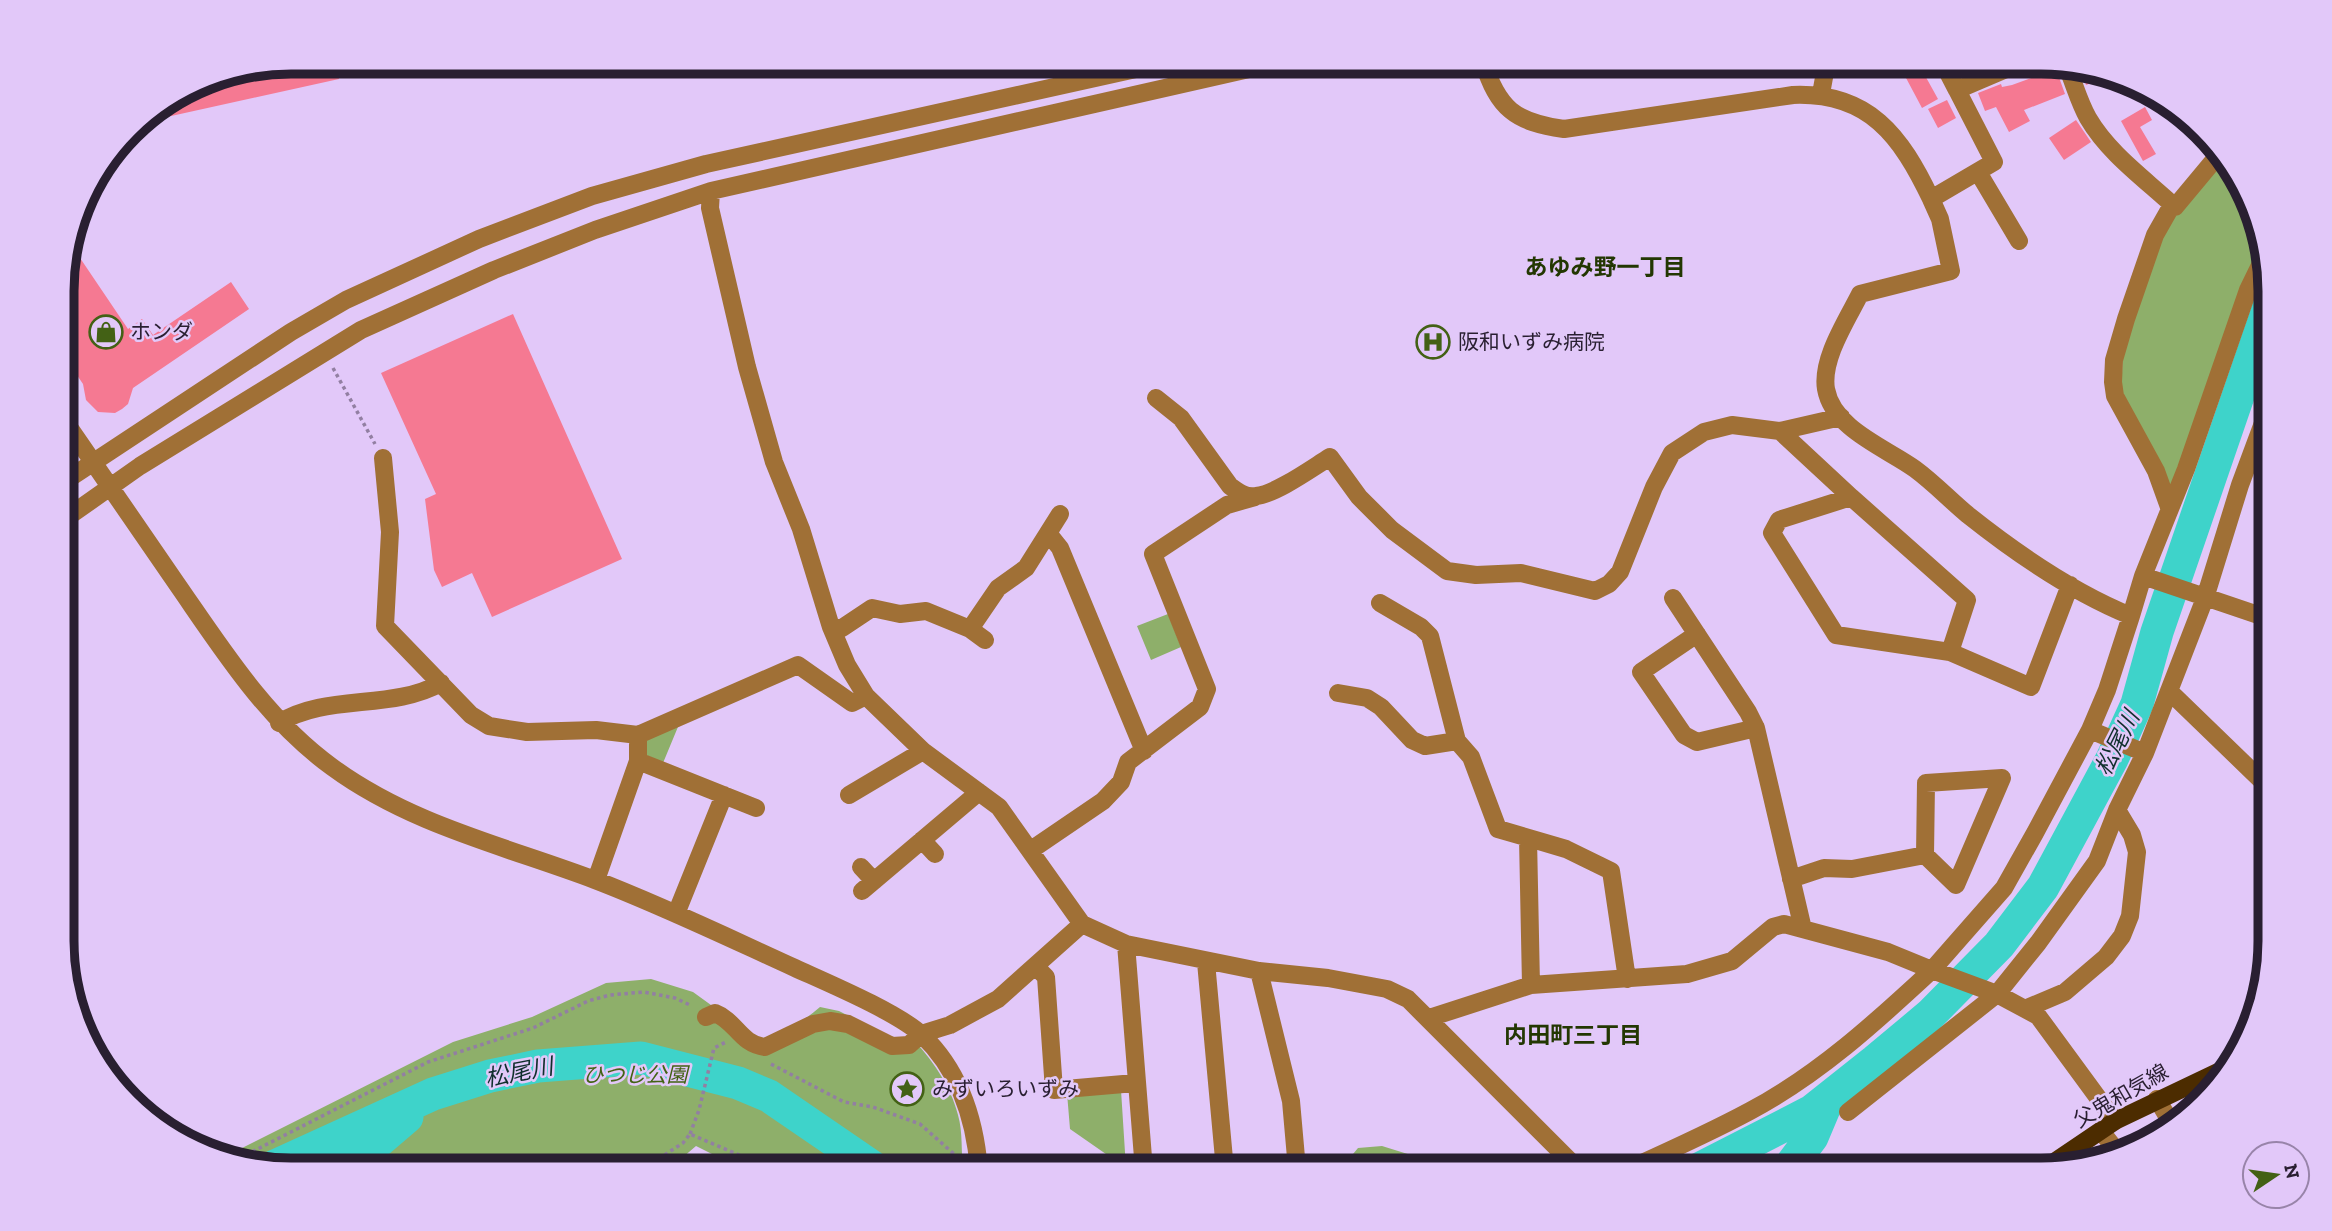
<svg xmlns="http://www.w3.org/2000/svg" width="2332" height="1231" font-family="'Zilla Slab','Noto Sans JP',serif">
<style>
.green{fill:#8eaf6a}
.lines{fill:none;stroke-linecap:round;stroke-linejoin:round}
.river{stroke:#3ed3ca;stroke-width:33}
.building{fill:#f57992}
.path{stroke:#927fa2;stroke-width:3.5;stroke-dasharray:3.5 3.5;stroke-linecap:butt}
.minor{stroke:#a07036;stroke-width:18}
.major{stroke:#4c2c00;stroke-width:18}
.labels{text-anchor:middle;stroke-width:5;stroke-linejoin:round;paint-order:stroke}
.poi-label{font-size:21px;fill:#291f31;stroke:#e2c8f9;text-anchor:start}
.park-label{font-size:21px;font-style:italic;fill:#436314;stroke:#e2c8f9}
.street-label{font-size:21px;fill:#291f31;stroke:#e2c8f9}
.neighbourhood-label{font-size:23px;font-weight:bold;fill:#233702;stroke:#e2c8f9}
.water-label{font-size:23px;font-style:italic;fill:#102f2d;stroke:#e2c8f9}
.rim{fill:none;stroke:#291f31;stroke-width:9}
</style>
<rect width="100%" height="100%" fill="#e2c8f9"/>
<path class="green" d="M2224,156l8,7 31,83 -90,239 -7,-1 -45,-87 2,-48 45,-131z
M1168,614l13,33 -30,13 -14,-34z
M680,722l-17,41 -19,-9 4,-19z
M651,979l42,13 65,47c25,-4 43,-16 62,-32l19,4 53,27 19,-1c20,21 40,49 47,78 5,17 3,37 5,55h-219l-48,-24 -28,24h-378l-62,-15 225,-113 79,-25 74,-34z
M1121,1090l5,78 -56,-39 -3,-36z
M1382,1146l45,14 7,9h-84l-2,-9 10,-12z"/>
<g class="lines">
<path class="river" d="M275,1166l158,-72 57,-18 48,-10 103,-8 97,25 31,13 108,74
M1699,1169l113,-58 63,-50 55,-46 69,-70 44,-58 69,-128 25,-55 20,-72 112,-326
M1788,1169l24,-32 16,-38
M345,1170l62,-53"/>
</g>
<path class="building" d="M290,61h45l4,18 -204,45 68,-45z
M1897,61h20l21,38 -16,9z
M1965,61h28v1l-23,10z
M2056,69l9,25 -41,16 6,11 -21,11 -13,-25 -11,4 -7,-18 23,-9 1,3 10,-2z
M2081,70l7,2 19,5 -21,8z
M1947,100l9,18 -18,10 -10,-19z
M2145,107l7,13 -12,7 16,27 -13,7 -22,-40z
M2076,120l15,22 -27,18 -15,-22z
M76,252l52,77 14,-10 11,16 78,-53 18,27 -116,79 -5,16 -6,5 -7,4 -17,-1 -12,-12 -3,-16 -21,-31v-78l4,-16z
M513,314l109,245 -130,58 -20,-44 -30,14 -8,-17 -9,-71 11,-5 -55,-121z"/>
<g class="lines">
<path class="path" d="M333,368l42,76
M771,1064l73,38 29,5 47,17 34,30
M690,1134l9,-24 15,-62 12,-6
M240,1158l188,-96 105,-34 55,-27 22,-6 34,-3 31,6 17,8
M641,1170l42,-27 7,-9 84,36"/>
<path class="minor" d="M1483,61c15,48 32,61 81,68l229,-34c76,-3 108,41 138,104
M1942,61l15,29 68,-29
M2067,67c7,16 12,35 21,51 21,36 57,61 87,89l45,-54
M1957,90l37,72 -63,37 9,20 11,52 -91,23c-13,26 -39,65 -34,95 7,40 60,59 89,80 19,14 35,31 53,46 49,39 104,77 163,101l12,-40 127,43
M1821,94l4,-22 20,-11
M1978,172l41,69
M711,191l-1,17 37,159 27,95 27,67 30,98 16,38 19,31 57,55 76,56 83,117 44,20 133,27 69,7 59,11 21,10 170,170
M1156,398l25,20 49,68c8,6 16,12 26,10 20,-2 56,-28 74,-39l29,40 33,33 55,41 29,4 45,-2 74,18 14,-7 11,-12 34,-85 18,-34 32,-21 28,-7 48,6
M62,417c39,57 78,114 117,170 45,65 88,133 153,180 79,58 173,79 263,113 68,26 134,58 200,88 33,15 102,44 127,67 38,36 53,84 57,135
M1841,417l-61,14 71,66
M383,458l7,74 -5,94 86,89 18,11 38,6 69,-2 42,5 160,-70 54,38 14,-7
M62,483l229,-151 55,-32 133,-61 113,-43 114,-32 466,-103
M2169,507l-13,-36 -41,-75 -2,-14 1,-22 12,-41 29,-84 17,-30
M62,521l78,-55 221,-136 133,-60 101,-40 116,-39 573,-130
M1048,533l12,15 84,203
M2143,576l43,-107 62,-179 18,-37
M1673,598l75,114 8,16 47,201
M1380,603l41,24 9,9 27,105 14,16 27,72 68,20 45,22 16,108
M831,627l11,1 30,-20 28,6 26,-3 44,18 28,-41 28,-20 34,-54
M970,629l15,11
M1697,634l-56,38 43,63 13,7 59,-14
M1950,652l17,-52 -116,-103 -72,23 -7,13 64,102 114,17 81,35 39,-102
M2169,691l92,89
M1338,693l29,5 14,9 31,33 13,6 32,-5
M279,723c48,-30 112,-12 162,-40
M2090,730l55,23
M638,761l118,47
M2002,778l-46,107 -31,-30 1,-72z
M849,795l74,-44
M1528,838l3,147
M922,840l13,14
M1031,850l72,-49 18,-19 7,-20 72,-55 7,-18 -54,-135 74,-49 28,-8
M861,867l13,14
M1791,879l33,-11 28,1 73,-14
M596,880l42,-119v-26
M862,891l117,-99
M676,914l48,-119
M1126,944l18,226
M1206,962l19,208
M1035,966l11,11 8,113 81,-7
M1259,971l32,130 6,68
M2027,1008l38,-16 41,-35 16,-21 8,-20 7,-64 -5,-17 -15,-25
M706,1017l9,-4c21,8 25,31 50,34l48,-23 17,-3 18,3 44,22 17,-1 12,-11 29,-9 48,-26 84,-75
M1429,1018l102,-33 156,-11 45,-13 41,-34 11,-3 104,28 44,18 72,-82 31,-55 55,-103 17,-40 24,-74
M2157,1099l16,27
M1848,1112l149,-118 41,-51 59,-82 20,-51 28,-57 60,-155 35,-113 29,-78
M2101,1131l14,18
M1629,1169c40,-18 82,-37 121,-58 68,-36 126,-89 182,-141l65,24 41,22 77,105"/>
<path class="major" d="M2044,1169l71,-48 109,-52"/>
</g>
<defs>
<symbol id="shop-ring" viewBox="-11 -11 22 22"><circle r="9.5" fill="#e2c8f9" stroke="#436115" stroke-width="1.5"/><path d="M-5-2.5h2.3a2.7 3.5 0 0 1 5.4 0H5L5.5 6h-11ZM-1.5-2.5h3a1.5 2.3 0 0 0-3 0Z" fill="#436115"/></symbol>
<symbol id="hospital-ring" viewBox="-11 -11 22 22"><circle r="9.5" fill="#e2c8f9" stroke="#436115" stroke-width="1.5"/><path d="M-5-5h3v3.5h4V-5h3V5h-3V1.5h-4V5h-3Z" fill="#436115"/></symbol>
<symbol id="sight-ring" viewBox="-11 -11 22 22"><circle r="9.5" fill="#e2c8f9" stroke="#436115" stroke-width="1.5"/><path d="M0-6L1.8-2.2L6-1.7L2.9 1.2L3.7 5.4L0 3.3L-3.7 5.4L-2.9 1.2L-6-1.7L-1.8-2.2Z" fill="#436115"/></symbol>
</defs>
<g fill-rule="evenodd">
<use href="#shop-ring" x="87" y="313" width="38" height="38"/>
<use href="#hospital-ring" x="1414" y="323" width="38" height="38"/>
<use href="#sight-ring" x="888" y="1070" width="38" height="38"/>
</g>
<g class="labels">
<g class="poi-label">
<text x="130" y="339">ホンダ</text>
<text x="1458" y="349">阪和いずみ病院</text>
<text x="932" y="1096">みずいろいずみ</text>
</g>
<g class="park-label">
<text x="635" y="1082">ひつじ公園</text>
</g>
<g class="street-label">
<text transform="translate(2121 1096) rotate(-30)" y="7">父鬼和気線</text>
</g>
<g class="neighbourhood-label">
<text x="1605" y="275">あゆみ野一丁目</text>
<text x="1573" y="1043">内田町三丁目</text>
</g>
<g class="water-label">
<text transform="translate(2117 743) rotate(-63)" y="8">松尾川</text>
<text transform="translate(519 1072) rotate(-11)" y="8">松尾川</text>
</g>
</g>
<path d="M0 0H2332V1231H0ZM291 74H2041A217 217 0 0 1 2258 291V941A217 217 0 0 1 2041 1158H291A217 217 0 0 1 74 941V291A217 217 0 0 1 291 74Z" fill="#e2c8f9" fill-rule="evenodd"/>
<path class="rim" d="M291 74H2041A217 217 0 0 1 2258 291V941A217 217 0 0 1 2041 1158H291A217 217 0 0 1 74 941V291A217 217 0 0 1 291 74Z"/>
<g transform="translate(2276 1175) rotate(77)"><circle r="33" fill="#e2c8f9" stroke="#9884a9" stroke-width="2"/>
<path d="M0-5L12 26L0 18L-12 26Z" fill="#436115"/>
<text y="-10" font-size="19" font-weight="bold" text-anchor="middle" fill="#291f31">N</text>
</g>
</svg>
